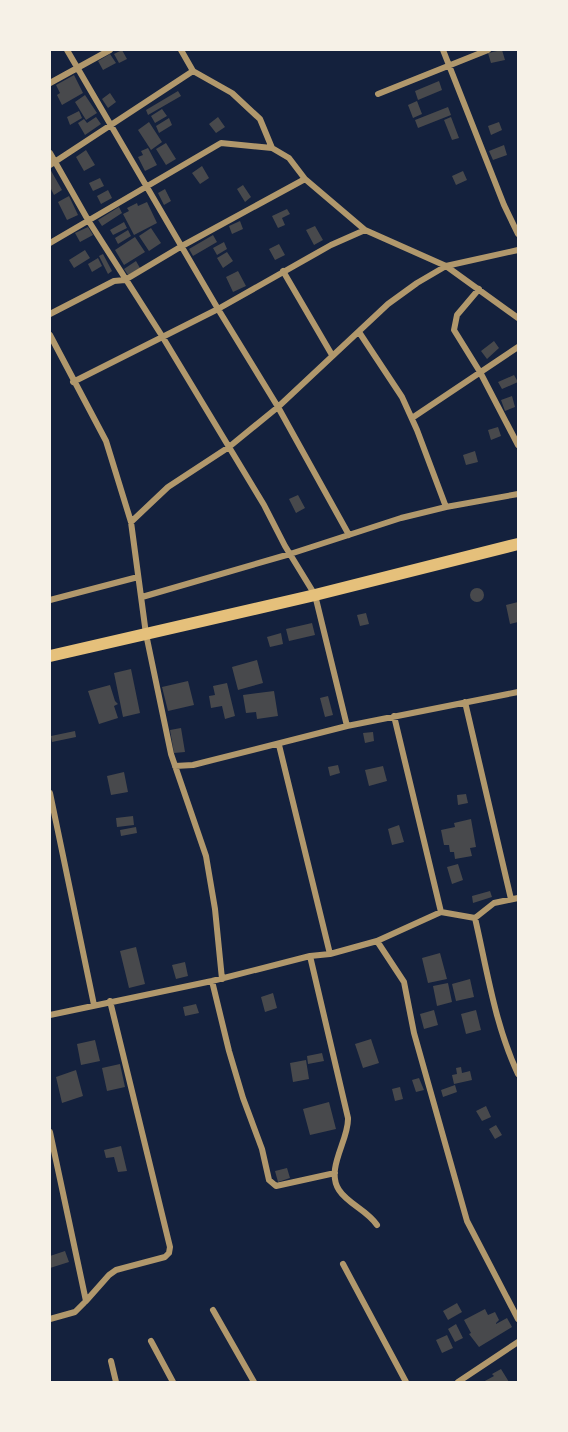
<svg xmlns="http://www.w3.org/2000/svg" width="568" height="1432" font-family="'Titillium Web',sans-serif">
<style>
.building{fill:#48494c}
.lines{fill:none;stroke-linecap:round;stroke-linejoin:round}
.minor{stroke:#b1986c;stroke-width:6}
.primary{stroke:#e5c07b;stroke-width:12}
</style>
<rect width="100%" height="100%" fill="#14213d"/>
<path class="building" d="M122,50l5,9 -8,4 -5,-9z
M502,50l3,10 -14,3 -3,-10z
M110,54l6,9 -13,7 -5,-9z
M74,75l9,18 -21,12 -5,-10 3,-2 -4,-8z
M439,81l3,9 -24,10 -3,-9z
M178,91l3,5 -33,19 -2,-5z
M110,93l6,9 -8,6 -6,-9z
M85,95l12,18 -11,7 -11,-18z
M417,101l5,13 -9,4 -5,-13z
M448,107l3,8 -33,13 -3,-8z
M162,109l5,7 -12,7 -4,-7z
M79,111l3,7 -12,7 -3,-8z
M96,117l5,7 -16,11 -7,-12 6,-4 3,4z
M218,117l7,10 -9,6 -7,-9z
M451,117l8,21 -7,2 -8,-20z
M169,118l3,7 -13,8 -3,-7z
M149,122l13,20 -11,8 -13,-20z
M499,122l3,8 -11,5 -3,-9z
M166,143l10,16 -10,6 -10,-16z
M504,145l3,10 -14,5 -4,-9z
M148,148l9,17 -12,6 -7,-14 5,-2 -2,-4z
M86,150l9,15 -11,6 -8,-14z
M202,166l7,12 -9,6 -8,-11z
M50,169l12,21 -8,5 -4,-8z
M463,171l4,9 -11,5 -4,-9z
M100,178l4,8 -11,5 -4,-8z
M243,185l8,12 -6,5 -8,-13z
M165,189l6,12 -7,4 -6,-12z
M108,190l4,8 -11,6 -4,-8z
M69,196l9,19 -11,5 -9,-18z
M147,202l10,21 -23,12 -11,-21 6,-3 -2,-3 10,-5 1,3z
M119,207l3,6 -20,13 -4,-6z
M287,209l3,5 -8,4 3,7 -7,3 -6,-12z
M240,221l3,8 -11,5 -3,-8z
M124,222l3,6 -14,7 -3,-5z
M315,226l8,14 -9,5 -8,-15z
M88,227l5,8 -13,7 -5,-9z
M151,228l10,15 -12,8 -10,-15z
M128,230l3,6 -13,8 -3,-6z
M213,235l4,7 -24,14 -4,-7z
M135,237l10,15 -21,13 -9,-15z
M224,242l3,7 -10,6 -4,-7z
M279,244l6,11 -10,5 -6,-11z
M85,250l5,8 -16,10 -5,-8z
M227,252l6,9 -10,7 -6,-10z
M103,254l9,17 -4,3 -9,-18z
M98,258l4,8 -10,6 -4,-8z
M136,261l4,7 -12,7 -4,-6z
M238,271l8,15 -13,6 -7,-15z
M494,341l5,7 -12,11 -6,-8z
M514,375l4,7 -16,7 -4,-7z
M512,396l3,11 -10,4 -4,-11z
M498,427l3,9 -10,4 -3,-10z
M475,451l3,11 -12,3 -3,-10z
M298,495l7,13 -9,5 -7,-14z
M470 595a7 7 0 1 1 14 0a7 7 0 1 1-14 0Z
M518,602v20l-8,2 -4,-19z
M366,613l3,11 -9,2 -3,-11z
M312,623l3,12 -26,6 -3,-12z
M281,633l2,11 -13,3 -3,-10z
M257,660l6,23 -25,7 -6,-23z
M131,669l9,44 -17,4 -9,-44z
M188,681l6,24 -26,6 -6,-24z
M227,683l8,33 -10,3 -3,-13 -11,2 -2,-12 6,-1 -2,-9z
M110,685l5,16 3,3 -4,2 4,12 -19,6 -11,-33z
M274,691l4,25 -21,3 -1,-7 -10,1 -3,-18z
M328,696l5,19 -8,2 -5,-19z
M181,728l4,24 -11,1 -4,-23z
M75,731l1,6 -24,5 -1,-6z
M373,732l1,9 -9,2 -2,-10z
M338,765l2,8 -10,3 -2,-9z
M383,766l4,15 -18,5 -4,-16z
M124,772l4,20 -17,3 -4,-19z
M466,794l2,9 -10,2 -1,-10z
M133,816l1,9 -17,2 -1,-9z
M471,819l5,28 -6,1 2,8 -17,3 -1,-7h-4l-1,-7h-5l-3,-15 14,-3 -1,-4z
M399,825l5,17 -12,3 -4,-16z
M136,827l1,6 -16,3 -1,-6z
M458,864l5,16 -11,4 -5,-17z
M490,891l2,6 -19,6 -1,-7z
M136,947l9,37 -16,4 -9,-37z
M440,953l7,26 -19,4 -6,-25z
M185,962l3,14 -12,3 -4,-14z
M470,979l4,18 -18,4 -4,-17z
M448,983l4,19 -15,4 -4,-20z
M273,993l4,15 -12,4 -4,-15z
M196,1004l3,9 -14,3 -2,-9z
M434,1010l4,15 -14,4 -4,-15z
M476,1010l5,20 -15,4 -5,-20z
M371,1039l8,24 -16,5 -8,-24z
M95,1040l5,21 -19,4 -4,-21z
M322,1053l2,8 -16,3 -1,-8z
M306,1060l3,19 -16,3 -3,-19z
M120,1064l5,23 -18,4 -5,-23z
M461,1067l1,6 8,-2 2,9 -18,4 -2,-9 5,-1 -1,-6z
M76,1070l7,26 -21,7 -6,-26z
M419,1078l5,12 -8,2 -4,-12z
M455,1085l2,7 -14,5 -2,-7z
M400,1087l3,12 -8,2 -3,-12z
M329,1102l7,27 -26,6 -7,-26z
M486,1106l5,11 -9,4 -6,-10z
M496,1125l6,10 -7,4 -6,-10z
M121,1146l6,25 -9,1 -4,-15 -8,1 -2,-8z
M287,1168l3,10 -12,4 -3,-11z
M65,1251l4,11 -19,6v-12z
M457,1303l5,9 -14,8 -5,-9z
M485,1309l3,6 7,-3 4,8 -3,3v1l11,-6 5,9 -33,20 -10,-13 2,-1 -7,-13z
M456,1324l7,14 -8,4 -7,-13z
M447,1335l6,13 -11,5 -6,-13z
M501,1369l8,13h-26l11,-6 -2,-2z"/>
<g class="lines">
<path class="minor" d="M67,50l151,259 60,98 71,128
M181,50l12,21 39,22 28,26 12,29 17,10 16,21 60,51 81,36 72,52
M443,50l61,155 14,29
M50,83l60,-33
M378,94l110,-44
M50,153l38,67 74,116 102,169 21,41 30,49 32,131
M50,165l143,-94
M50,243l171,-100 51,5
M283,271l49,84
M479,289l-22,26 -3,15 26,42 38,73
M50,314l64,-33 11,-1 57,-34 123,-67
M359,332l43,65 15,33 29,77
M50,335l56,106 25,81 15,112 25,120 35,102 9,53 7,70
M73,382l145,-73 113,-64 34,-15
M412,418l106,-71
M131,522l37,-35 61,-40 49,-40 110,-103 29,-21 29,-17 72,-16
M142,597l148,-43 111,-36 45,-11 72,-13
M50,600l88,-23
M465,702l46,197
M394,716l47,196
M279,745l51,209
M175,766l18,-1 154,-39 171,-34
M50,793l44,212
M475,918c12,52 20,107 43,156
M377,941l27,41 10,51 53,188 51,98
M310,956l20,-2 47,-13 64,-29 34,6 19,-15 24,-5
M212,981l17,70 14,47 19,51 7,31 7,6 59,-13
M50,1015l162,-34 98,-25 38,162c1,22 -23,51 -9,72 9,14 28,20 38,35
M50,1132l36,169 -11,11 -25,7
M343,1264l63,118
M86,1301l23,-26 7,-5 49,-13 4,-4 1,-6 -60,-246
M213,1310l41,72
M151,1341l22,41
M111,1361l5,21
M458,1382l60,-40"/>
<path class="primary" d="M50,656l265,-61 203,-51"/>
</g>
<rect width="568" height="1432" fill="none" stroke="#f6f1e7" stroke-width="102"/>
</svg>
